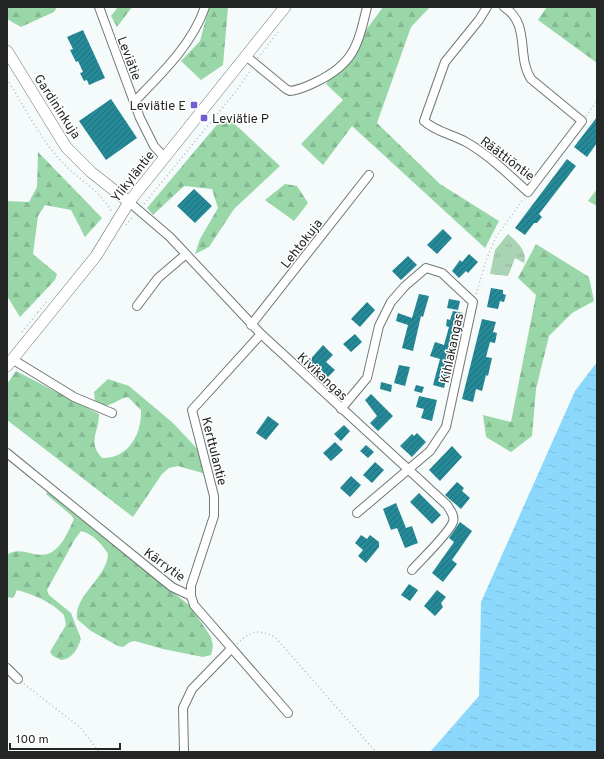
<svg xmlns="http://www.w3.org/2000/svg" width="604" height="759" font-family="Overpass,sans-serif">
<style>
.grass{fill:url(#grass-tufts)}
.forest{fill:url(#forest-firs)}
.water{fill:url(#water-ripples)}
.building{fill:url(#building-hatch)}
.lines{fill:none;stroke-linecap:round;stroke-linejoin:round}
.street-casing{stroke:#717777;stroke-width:10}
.secondary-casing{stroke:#717777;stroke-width:12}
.path{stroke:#b4bab9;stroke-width:1.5;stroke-dasharray:1 3;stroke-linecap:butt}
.street{stroke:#fff;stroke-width:8}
.secondary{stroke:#fff;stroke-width:11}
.poi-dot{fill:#745cd6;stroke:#fff;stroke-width:1.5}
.labels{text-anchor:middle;stroke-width:3;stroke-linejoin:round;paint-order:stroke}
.street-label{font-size:13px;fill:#252727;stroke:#fff}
.poi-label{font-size:13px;fill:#252727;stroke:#fff;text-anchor:end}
</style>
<defs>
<pattern id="grass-tufts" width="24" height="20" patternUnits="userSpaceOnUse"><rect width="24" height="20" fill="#a9d3b2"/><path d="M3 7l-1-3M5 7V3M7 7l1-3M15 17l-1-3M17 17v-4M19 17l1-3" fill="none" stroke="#91b599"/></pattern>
<pattern id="forest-firs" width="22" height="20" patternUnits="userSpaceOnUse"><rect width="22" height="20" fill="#99d6a8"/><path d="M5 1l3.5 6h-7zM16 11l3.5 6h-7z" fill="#84b891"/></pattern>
<pattern id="water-ripples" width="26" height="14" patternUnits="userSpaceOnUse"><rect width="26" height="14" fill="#8cd8fc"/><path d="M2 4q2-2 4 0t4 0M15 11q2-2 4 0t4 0" fill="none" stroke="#79b9d8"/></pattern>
<pattern id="building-hatch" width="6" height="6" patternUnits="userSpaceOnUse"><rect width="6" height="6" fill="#258998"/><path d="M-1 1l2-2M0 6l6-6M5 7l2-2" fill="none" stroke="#20707c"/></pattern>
</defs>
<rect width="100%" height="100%" fill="#f4fbfa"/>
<path class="grass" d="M508,234c8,7 20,17 16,29l-9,-5 -7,18 -18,-2 5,-24z"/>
<path class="forest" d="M7,7h50l-3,5 -33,15 -14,-8z
M118,7h14l-15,20 -6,-11z
M209,7h19l-5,58 -22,15 -20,-19 19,-20z
M383,7h47l-19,20 -34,96 63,61 59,37 -14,27 -133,-122 -29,39 -22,-21 42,-44 -17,-16z
M547,7h50v56l-59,-43z
M225,115l55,51 -46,43 -25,38 -14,7 5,-15 18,-31 -6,-19 -28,-3 -31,29 -6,-7z
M38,152l64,66 -17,19 -14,-27 -26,-5 -7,11 -5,38 24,20 -2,6 -35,37 -13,-21v-95l22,1 8,-15z
M285,184l12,2 11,17 -14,18 -29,-21z
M597,189v17l-9,-5z
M536,244l53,33 5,24 -22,12 -23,23 -13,53 -4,47 -21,16 -25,-15 -3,-22 28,7 25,-127 -18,-17z
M16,371l83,43c0,19 -12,27 3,44 26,1 40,-24 39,-48l-13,-13c-10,2 -15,8 -25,9l-8,-5 -1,-9 14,-13 21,7 44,37 30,32 3,19 -28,-8 -9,2 -7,6 -29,43 -126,-97v-36z
M49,490l141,116 21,31 2,9 -2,9 -8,2 -40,-8 -28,-8 -5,1 -7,5 -5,-1 -27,-15 -14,-12c-3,-24 30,-41 31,-65 -5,-9 -16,-21 -27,-23l-6,8 -28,51 2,5 22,18 10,26c-4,10 -7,19 -20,21l-8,-4 -3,-4 16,-27 -2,-10c-11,-12 -31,-21 -47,-25l-4,8 -6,-1v-42c14,-11 30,6 45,-3 11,-7 17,-22 22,-33l-3,-4 -25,-21z"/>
<path class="water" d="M597,362v390h-167l49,-56 2,-94 94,-211z"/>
<path class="building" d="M83,30l22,48 -16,7 -2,-5 -3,1 -4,-8 3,-1 -5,-11 -2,1 -6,-12 3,-1 -6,-12z
M111,99l26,39 -31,22 -27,-39z
M597,117v26l-10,14 -13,-10z
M567,159l9,7 -37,48 3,3 -5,6h-3l-9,12 -10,-7z
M194,189l18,17 -17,17 -18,-17z
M443,229l9,9 -15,16 -10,-9z
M469,254l9,8 -10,11 -2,-2 -7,7 -7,-7 8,-11 2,2z
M408,256l9,9 -16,15 -9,-9z
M491,288l12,2v4l3,1 -2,7 -4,-1 -2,8 -11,-2z
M419,294l10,2 -6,21 -2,-1 -8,35 -11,-3 6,-23 -12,-4 2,-8 14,5z
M449,299l11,2 -2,9 -11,-2z
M367,302l8,8 -15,17 -9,-8z
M453,311l10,2 -19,75 -11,-3 7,-26 -10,-3 5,-14 9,3 5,-18 -3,-1 1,-7 3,1z
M482,319l14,3 -3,10 4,1 -2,10 -5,-1 -4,15 6,1 -4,18 -2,-1 -4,16 -6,-2 -3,13 -11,-3z
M355,334l7,8 -11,10 -8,-8z
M323,345l10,10 -7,7 9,8 -10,10 -18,-17z
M399,365l11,2 -5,19 -11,-3z
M381,382l11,3 -1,7 -11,-3z
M416,385l8,2 -2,6 -8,-2z
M371,394l22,22 -15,15 -8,-8 7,-7 -12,-16z
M419,396l18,4 -5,21 -11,-3 3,-9 -8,-2z
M268,416l11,8 -13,16 -10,-7z
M344,425l6,6 -9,10 -7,-7z
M417,433l9,9 -14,15 -12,-11 12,-12 2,2z
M335,442l8,8 -12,11 -8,-8z
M366,445l8,7 -6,6 -8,-7z
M452,446l10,11 -22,24 -11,-11z
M375,462l9,8 -12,13 -9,-8z
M351,476l10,9 -11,12 -10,-9z
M457,482l7,6 -2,3 8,7 -9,11 -16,-14z
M419,493l22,22 -9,9 -22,-22z
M396,503l10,25 6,-2 6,17 -13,5 -8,-20 -6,2 -8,-21z
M460,522l12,9 -20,29 5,4 -14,18 -11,-9 22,-31 -5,-4z
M361,535l6,4 3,-4 9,7v5l-13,16 -8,-7 5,-6 -8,-7z
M409,584l9,6 -8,11 -9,-6z
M437,590l9,7 -5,6 2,4 -8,9 -11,-10z"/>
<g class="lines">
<defs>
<path id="street" d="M99,7l41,111 14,28 10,11
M487,7l-8,13 -34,42 -21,59c12,11 28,13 42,21 23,13 42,32 62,50l54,-71 -51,-42c-15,-23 0,-55 -27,-72
M247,57l39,32 4,2c10,-1 18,-5 26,-9 38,-18 42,-37 51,-75
M134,102c27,-28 58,-57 71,-95
M129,202l41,35 91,97 186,171c3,5 8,10 6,17 -4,11 -32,38 -41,48
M137,306l21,-28 27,-23
M251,325l118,-150
M12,359l62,38 38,16
M341,409l26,-31 12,-52 12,-24 14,-16 21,-18 16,5 31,29 -27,125 -16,24 -73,62
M7,453l165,134 19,9 3,9 94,108
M191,596v-10l23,-70v-20l-22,-86 69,-76
M7,668l11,11
M184,752l-1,-44 9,-19 39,-40"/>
<path id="secondary" d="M7,51l59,96 25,25 38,30
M7,366l89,-110 33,-54 156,-195"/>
</defs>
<use href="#street" class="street-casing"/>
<use href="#secondary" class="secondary-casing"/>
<path class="path" d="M258,58l20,-26
M7,79c17,27 32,58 54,82 16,18 41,30 51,52
M586,116l11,-15
M144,204l93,-114 14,-21
M126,225l8,-9
M476,294l11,-36 9,-21 28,-39
M38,312l10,-12
M22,332l16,-20 1,1
M237,644c15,-14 19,-15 38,-7l101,115
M24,684l57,44 18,24"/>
<use href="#street" class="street"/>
<use href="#secondary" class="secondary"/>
</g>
<g class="poi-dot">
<rect x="190" y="101" width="8" height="8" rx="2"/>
<rect x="200" y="114" width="8" height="8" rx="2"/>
</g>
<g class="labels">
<g class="street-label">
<text transform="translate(130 58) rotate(69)" y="5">Leviätie</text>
<text transform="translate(58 106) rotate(57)" y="5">Gardininkuja</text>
<text transform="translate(508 158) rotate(37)" y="5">Räättiöntie</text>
<text transform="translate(132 176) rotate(-52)" y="5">Ylikyläntie</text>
<text transform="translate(301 243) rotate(-52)" y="5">Lehtokuja</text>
<text transform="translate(451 348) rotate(-78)" y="5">Kihlakangas</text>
<text transform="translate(323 376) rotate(43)" y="5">Kivikangas</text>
<text transform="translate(215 451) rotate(76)" y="5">Kerttulantie</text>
<text transform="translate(165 564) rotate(36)" y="5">Kärrytie</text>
</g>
<g class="poi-label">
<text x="186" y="110">Leviätie E</text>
<text x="212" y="123" text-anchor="start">Leviätie P</text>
</g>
</g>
<rect width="604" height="759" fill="none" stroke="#252727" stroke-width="16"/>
<path d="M10 743v6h110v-6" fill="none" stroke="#252727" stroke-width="2"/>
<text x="16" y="743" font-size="12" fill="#252727" stroke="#ffffff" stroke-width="3" paint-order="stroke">100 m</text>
</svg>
